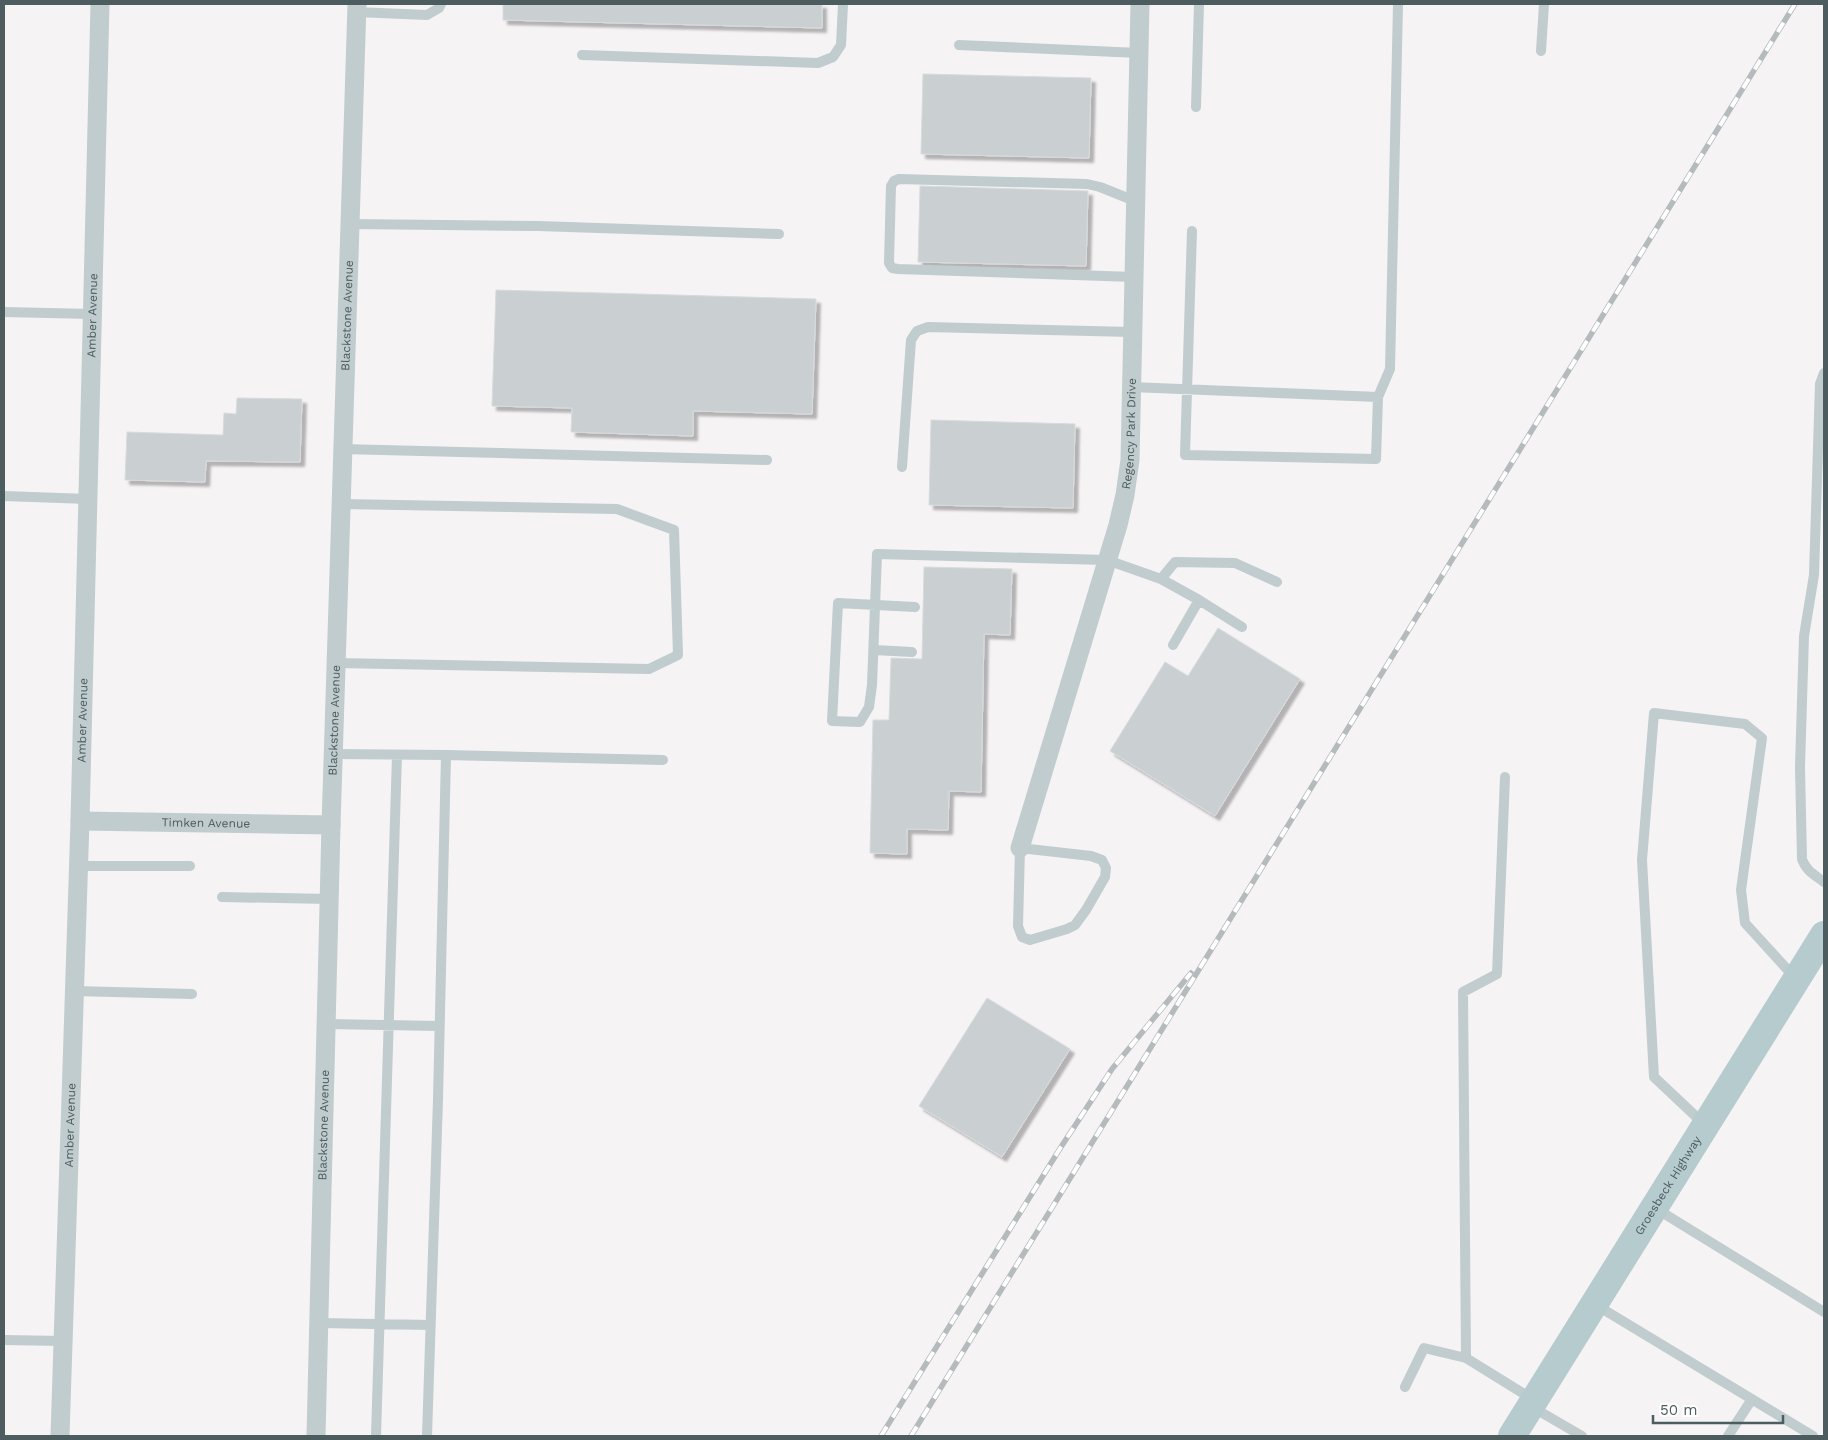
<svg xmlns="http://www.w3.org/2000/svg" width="1828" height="1440" font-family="'Work Sans',sans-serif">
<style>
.building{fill:#cad0d1;stroke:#d7dbdd;filter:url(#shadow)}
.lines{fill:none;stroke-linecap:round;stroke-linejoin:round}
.service{stroke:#c0ccce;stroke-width:10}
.minor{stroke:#c0ccce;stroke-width:19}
.primary{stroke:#b5cbce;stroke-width:28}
.rail-casing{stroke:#b5babc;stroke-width:5.5}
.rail{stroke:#fff;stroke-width:4;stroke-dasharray:11;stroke-linecap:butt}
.labels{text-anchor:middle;stroke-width:4;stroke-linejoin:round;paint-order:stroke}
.street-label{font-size:12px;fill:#4c5c5f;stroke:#fff}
</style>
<defs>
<filter id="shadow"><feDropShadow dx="4.5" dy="4.5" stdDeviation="1" flood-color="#0004"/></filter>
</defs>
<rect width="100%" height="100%" fill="#f5f3f4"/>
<path class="building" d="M503,4h319v24l-319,-8z
M923,74l168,4 -2,80 -168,-4z
M920,186l168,5 -2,75 -168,-4z
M496,290l320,9 -4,115 -119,-3v25l-122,-4 1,-24 -80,-2z
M237,398l65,1 -2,63 -94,-1 -1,21 -80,-2 2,-48 96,3 1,-22 12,1z
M931,420l144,4 -2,84 -144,-3z
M924,567l88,2 -2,66 -26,-1 -3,158 -32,-1 -1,39 -41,-1v25l-37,-1 3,-133h16l2,-62 31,1z
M1218,628l82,51 -85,137 -105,-65 55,-89 23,14z
M987,998l83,51 -68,108 -83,-51z"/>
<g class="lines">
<path class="service" d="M356,12l71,3 12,-7 2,-4
M959,45l180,8
M1541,51l3,-47
M582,55l236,8 15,-6 8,-12 2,-41
M1196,107l3,-103
M350,224l188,2 241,8
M1192,231l-7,224 191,4 2,-62
M1134,277l-236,-8 -6,-1 -3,-5 2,-77 3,-5 5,-2 188,5 13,3 35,14
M4,312l88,2
M1824,373l-4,11 -6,191 -10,61 -4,131 2,92c4,12 13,16 22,23
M1131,387l247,10 12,-28 8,-365
M342,449l425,11
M902,467l9,-127 6,-9 11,-4 204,5
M4,496l84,3
M1161,579l14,-17 60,1 42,19
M915,607l-77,-4 -6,118 28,1 9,-15 3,-22 5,-131 230,6 54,19 38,21 43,27
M1173,645l26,-45
M874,650l38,2
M336,663l313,6 29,-14 -4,-125 -57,-21 -276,-5
M333,754l113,1 -8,344 -11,337
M446,755l217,5
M1505,777l-8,197 -34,18 3,366 68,42
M1020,848l71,8 11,4 4,8 -1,9 -19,33 -11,15 -8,4 -37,11 -8,-3 -4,-11z
M79,866h111
M222,897l108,2
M74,991l118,3
M327,1024l112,2
M1705,1125l-51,-48 -12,-217 12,-147 91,11 17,14 -21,152 4,33 51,56
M1655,1208l169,104
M1596,1305l217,131
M320,1323l110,2
M4,1340l58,1
M1405,1387l19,-39 42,10
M1532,1407l50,29
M376,1436l21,-681
M1728,1436l24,-37"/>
<g class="minor">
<path id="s1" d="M80,821l251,4"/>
<path id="s2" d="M1020,848l98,-323 7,-30 5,-35 10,-456"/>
<path id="s3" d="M60,1436l20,-615 20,-817"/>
<path id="s4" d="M316,1436l15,-611 26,-821"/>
</g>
<path class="primary" id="s5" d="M1512,1436l312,-501"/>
<defs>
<path id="rail" d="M881,1436l180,-289 51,-78 79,-96
M911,1436l884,-1432"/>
</defs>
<use href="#rail" class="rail-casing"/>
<use href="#rail" class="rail"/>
</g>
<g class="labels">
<g class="street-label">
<text dy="4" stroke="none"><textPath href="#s3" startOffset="1121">Amber Avenue</textPath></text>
<text dy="4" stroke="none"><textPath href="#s4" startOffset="1121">Blackstone Avenue</textPath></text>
<text dy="4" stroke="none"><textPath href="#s2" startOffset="430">Regency Park Drive</textPath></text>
<text dy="4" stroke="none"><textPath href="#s3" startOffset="716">Amber Avenue</textPath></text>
<text dy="4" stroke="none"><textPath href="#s4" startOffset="716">Blackstone Avenue</textPath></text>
<text dy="4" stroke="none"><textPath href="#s1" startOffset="126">Timken Avenue</textPath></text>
<text dy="4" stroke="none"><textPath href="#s3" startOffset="311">Amber Avenue</textPath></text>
<text dy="4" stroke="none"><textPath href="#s4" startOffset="311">Blackstone Avenue</textPath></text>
<text dy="4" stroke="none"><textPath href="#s5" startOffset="295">Groesbeck Highway</textPath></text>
</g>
</g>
<rect width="1828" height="1440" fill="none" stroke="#4c5c5f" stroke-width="10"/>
<path d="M1653 1415v8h130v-8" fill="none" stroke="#4c5c5f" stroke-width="2.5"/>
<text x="1660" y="1415" font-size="15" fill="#4c5c5f" stroke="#ffffff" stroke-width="4" paint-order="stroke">50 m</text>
</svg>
